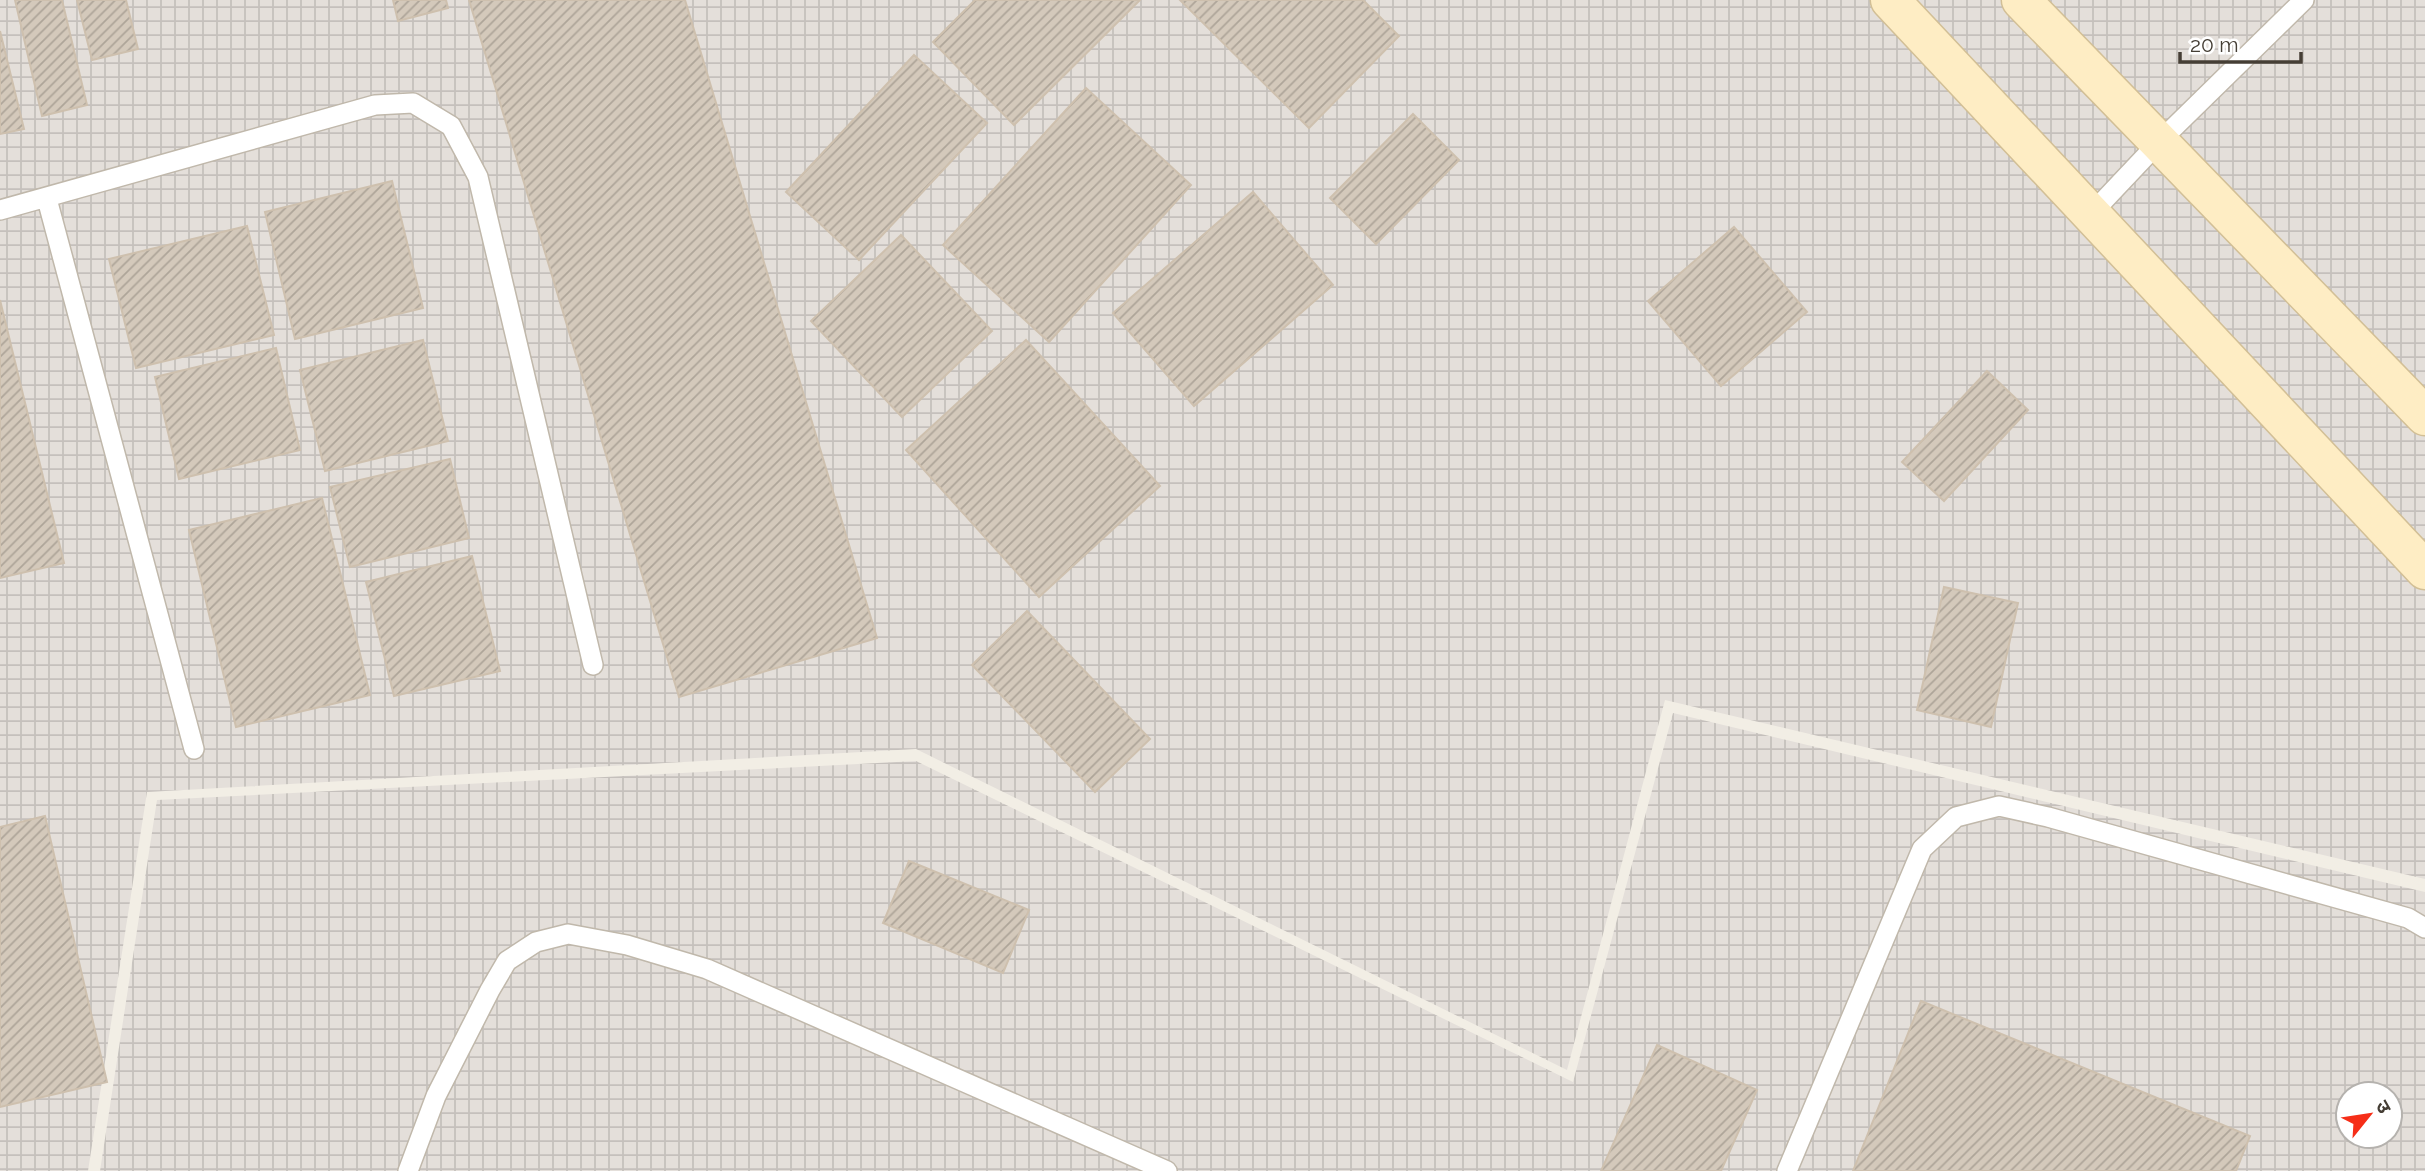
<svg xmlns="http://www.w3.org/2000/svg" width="2425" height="1171" font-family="Raleway,'Noto Sans Devanagari',sans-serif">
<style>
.industrial{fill:url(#industrial-grid);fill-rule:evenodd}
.building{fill:url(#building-hatch);stroke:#cec0ae;stroke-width:2}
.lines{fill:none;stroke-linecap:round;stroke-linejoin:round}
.lane-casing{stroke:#c0b8ab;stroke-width:22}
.secondary-casing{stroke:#d2bf96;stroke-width:41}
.lane{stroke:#fff;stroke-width:19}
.secondary{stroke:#feedc4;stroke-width:38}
</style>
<defs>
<pattern id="industrial-grid" width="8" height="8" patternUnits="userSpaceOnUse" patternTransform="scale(1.75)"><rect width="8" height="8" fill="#e4dfda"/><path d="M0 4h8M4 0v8" fill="none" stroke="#c5c0bc"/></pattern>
<pattern id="building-hatch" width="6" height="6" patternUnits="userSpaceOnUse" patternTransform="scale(1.75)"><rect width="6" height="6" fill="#d4c9bb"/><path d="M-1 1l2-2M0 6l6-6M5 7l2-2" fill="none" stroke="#aea599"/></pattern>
</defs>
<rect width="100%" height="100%" fill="#f2eee5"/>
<path class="industrial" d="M0,0h2425v879l-760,-179 -98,370 -651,-321 -769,43 -59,379h-88z
M1673,713l752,179v279h-2325l57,-371 759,-39 657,321zM2348,1094h42v42h-42z"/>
<path class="building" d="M15,0h47l25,105 -45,11z
M77,0h49l12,49 -46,11z
M393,0h53l2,8 -50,13z
M469,0h216l192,638 -198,59z
M975,0h165l-126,125 -81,-83z
M1180,0h183l36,36 -90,92z
M0,31l24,98 -24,5z
M914,55l73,68 -128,137 -73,-68z
M1086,88l105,97 -142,157 -106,-97z
M1413,114l46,46 -83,84 -46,-46z
M392,181l31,127 -128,31 -30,-127z
M1253,192l80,93 -139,121 -81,-93z
M247,226l27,109 -138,33 -27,-109z
M1734,227l73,85 -86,74 -73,-85z
M901,235l91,96 -90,86 -91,-96z
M0,300l64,263 -64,15z
M423,340l25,101 -123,30 -25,-101z
M1026,340l134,146 -121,111 -133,-147z
M276,348l24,102 -121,29 -24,-102z
M1987,371l41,39 -84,91 -42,-39z
M450,459l19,79 -119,29 -20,-80z
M322,498l48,197 -134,32 -47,-197z
M472,556l28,115 -106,25 -28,-114z
M1944,587l74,16 -27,124 -74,-17z
M1027,611l123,128 -55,53 -123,-127z
M45,816l62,266 -107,25v-280z
M909,861l120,49 -26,63 -120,-50z
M1921,1001l329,135 -14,35h-383z
M1657,1045l100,45 -36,81h-120z"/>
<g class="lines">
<defs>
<path id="lane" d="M47,199l147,550
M0,210l375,-105 38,-2 38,23 27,51 115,488
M2092,213l68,-72 144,-141
M408,1171l28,-75 54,-106 17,-29 29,-19 32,-8 59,11 80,24 460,202
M1787,1171l135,-322 34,-32 43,-11 49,11 360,101 17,10"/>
<path id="secondary" d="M1890,0l535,570
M2021,0l404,416"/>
</defs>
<use href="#lane" class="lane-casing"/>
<use href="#secondary" class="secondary-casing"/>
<use href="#lane" class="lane"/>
<use href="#secondary" class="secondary"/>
</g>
<g transform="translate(2369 1115) rotate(60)"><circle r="33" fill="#ffffff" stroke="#b5b2ae" stroke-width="2"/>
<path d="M0-5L12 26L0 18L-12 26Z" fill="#f62e18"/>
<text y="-10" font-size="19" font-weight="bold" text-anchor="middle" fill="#453e35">उ</text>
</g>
<path d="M2180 52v10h121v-10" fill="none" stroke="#453e35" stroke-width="3.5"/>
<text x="2190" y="52" font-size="21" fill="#453e35" stroke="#ffffff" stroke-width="5" paint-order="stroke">20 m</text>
</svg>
